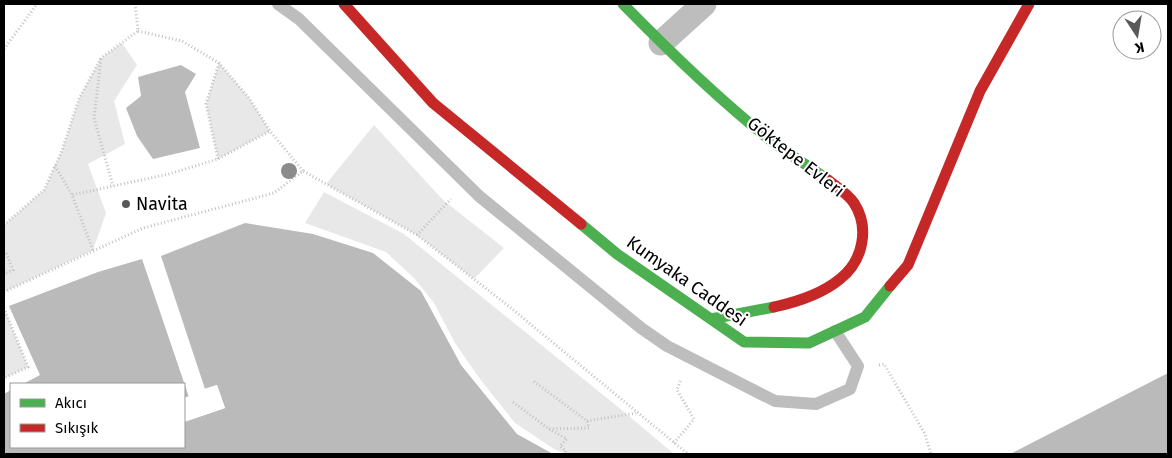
<svg xmlns="http://www.w3.org/2000/svg" width="1172" height="458" font-family="'Fira Sans',sans-serif">
<style>
.green{fill:#e8e8e8}
.water{fill:#bababa}
.pier{fill:#fff}
.lines{fill:none;stroke-linecap:round;stroke-linejoin:round}
.path{stroke:#c2c2c2;stroke-width:3;stroke-dasharray:1 2.5;stroke-linecap:butt}
.lane{stroke:#bdbdbd;stroke-width:12}
.street{stroke:#bdbdbd;stroke-width:25}
.fast{stroke:#4caf50;stroke-width:11}
.jam{stroke:#c62828;stroke-width:11}
.tree{fill:#8b8b8b}
.poi-dot{fill:#595959;stroke:#fff;stroke-width:2}
.labels{text-anchor:middle;stroke-width:4;stroke-linejoin:round;paint-order:stroke}
.street-label{font-size:18px;fill:#000;stroke:#fff}
.poi-label{font-size:18px;fill:#000;stroke:#fff;text-anchor:start}
</style>
<rect width="100%" height="100%" fill="#fff"/>
<path class="green" d="M122,43l15,22 -23,36 11,43 -37,20 18,49 -13,37 -89,42v-67l40,-35 17,-37 18,-54 22,-41z
M219,63l30,35 21,33 -52,28 -12,-55z
M374,125l69,75 61,48 -30,31 -57,-44 -91,-51z
M324,192l80,42 219,177 51,43h-108l-12,-5 -39,-26 -35,-44 -25,-36 -21,-40 -20,-25 -28,-26 -81,-29z
M4,308l24,59 -24,11z"/>
<path class="water" d="M181,65l15,9 -11,18 15,56 -47,11 -16,-23 -11,-28 15,-12 -3,-19z
M245,223l68,11 60,19 48,38 40,74 56,69 36,20h-549v-60l7,-4v57h173v-25l41,-14 -8,-23 -12,4 -44,-133z
M142,259l47,138 -5,1v-14h-161l17,-9 -31,-69 89,-34z
M1168,373v81h-157l3,-2z"/>
<path class="pier" d="M159,255l45,134 13,-4 8,23 -41,14v-3l38,-13 -6,-18 -11,3 -3,-1z
M142,257l3,1 46,138 -1,3 -5,2 -1,-3 5,-2z"/>
<g class="lines">
<path class="path" d="M138,31l44,10 37,22 30,35 21,33 33,40
M4,49l33,-45
M101,59l-7,59 19,68
M218,159l-12,-55 13,-41
M55,166l17,29
M4,225l40,-35 17,-37 18,-54 22,-41 37,-27 -3,-27
M417,235l34,-36
M93,250l-21,-55 97,-21 49,-15 52,-28
M4,253l2,-1 7,18 -9,4
M4,292l139,-64 131,-35 29,-22 114,64 89,69 182,150
M4,308l24,59 -24,11
M879,365l5,-1 41,70 6,20
M513,402l36,27 40,-1 -2,-7 -55,-41
M587,421l49,-8
M549,429l18,10 -7,7 6,5 -2,3
M674,443l20,-24 -17,-29 4,-11"/>
<path class="lane" d="M278,4l21,15 180,177 162,132 26,18 108,55 41,3 34,-15 8,-23 -23,-35"/>
<path class="street" d="M661,43l43,-39"/>
<path class="fast" d="M623,4c46,47 94,94 146,135 19,15 40,27 59,41
M581,224l36,30 127,88 65,1 56,-26 25,-31
M711,319l63,-12"/>
<path class="jam" d="M344,4l89,99 148,121
M890,286l18,-21 72,-174 49,-87
M774,307c23,-5 48,-13 66,-28 23,-18 30,-51 14,-76 -6,-9 -17,-16 -26,-23"/>
</g>
<circle class="tree" cx="289" cy="171" r="8"/>
<circle class="poi-dot" cx="126" cy="204" r="5"/>
<g class="labels">
<g class="street-label">
<text transform="translate(796 157) rotate(38)" y="6">Göktepe Evleri</text>
<text transform="translate(687 281) rotate(35)" y="6">Kumyaka Caddesi</text>
</g>
<g class="poi-label">
<text x="136" y="210">Navita</text>
</g>
</g>
<rect width="1172" height="458" fill="none" stroke="#000000" stroke-width="10"/>
<rect x="10" y="383" width="175" height="65" fill="#ffffff" stroke="#999999"/>
<rect x="20" y="399" width="25" height="8" fill="#4caf50" stroke="#999999"/>
<text x="55" y="408" font-size="15" fill="#000000">Akıcı</text>
<rect x="20" y="424" width="25" height="8" fill="#c62828" stroke="#999999"/>
<text x="55" y="433" font-size="15" fill="#000000">Sıkışık</text>
<g transform="translate(1137 35) rotate(168)"><circle r="24" fill="#ffffff" stroke="#999999"/>
<path d="M0-4L9 19L0 12L-9 19Z" fill="#595959"/>
<text y="-8" font-size="14" font-weight="bold" text-anchor="middle" fill="#000000">K</text>
</g>
</svg>
